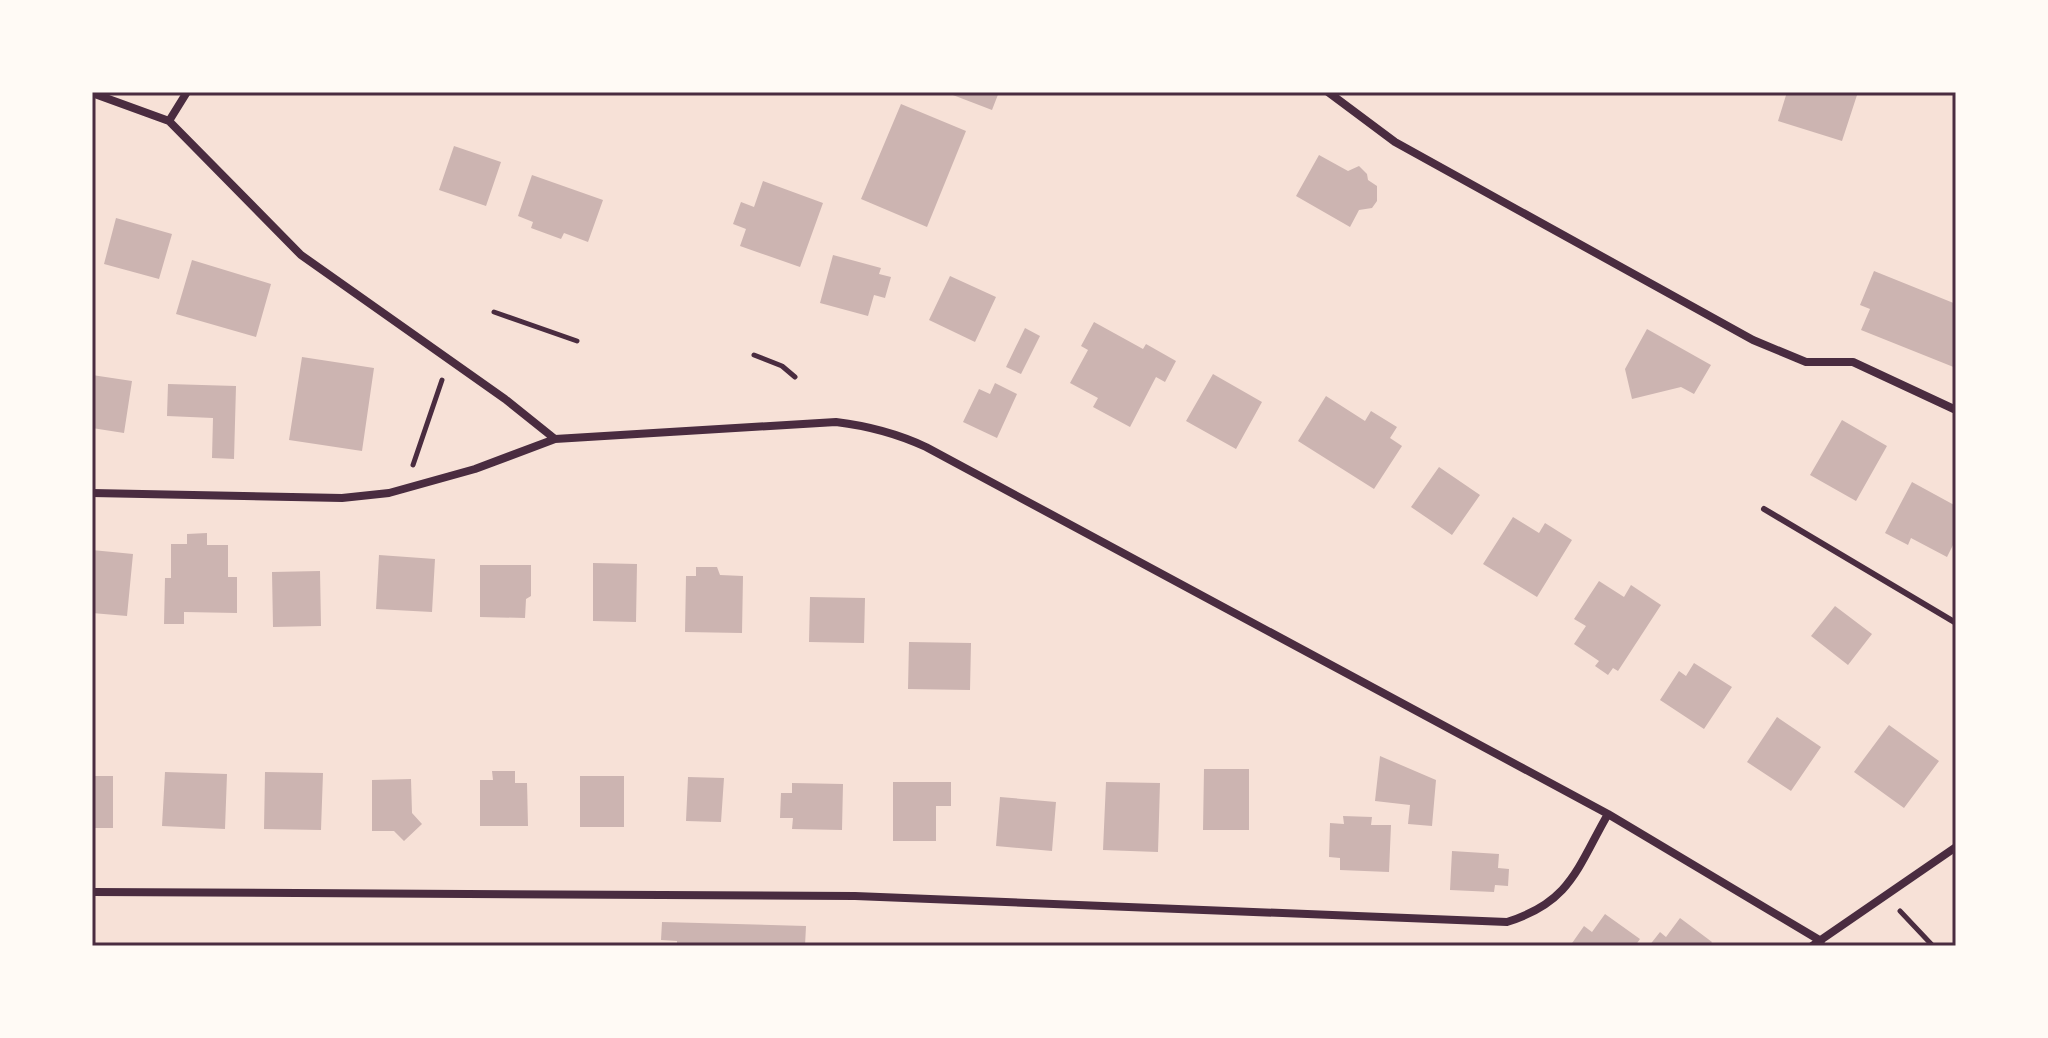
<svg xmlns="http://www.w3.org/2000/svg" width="2048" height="1038" font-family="Quicksand,sans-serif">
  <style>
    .building { fill: #ccb4b1 }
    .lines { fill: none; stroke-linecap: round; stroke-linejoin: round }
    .path { stroke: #4a2c40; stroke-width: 5 }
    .service { stroke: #4a2c40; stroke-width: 6 }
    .minor { stroke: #4a2c40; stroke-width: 8 }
    .neatline { fill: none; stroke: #4a2c40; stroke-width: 3 }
  </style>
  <rect width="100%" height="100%" fill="#f7e1d7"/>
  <!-- building -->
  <path class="building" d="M945 92H999L992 110Z
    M1787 92H1858L1842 141 1778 121Z
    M901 104 966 131 927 227 861 199Z
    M454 146 501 162 486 206 439 190Z
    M1319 155 1348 171 1359 166 1367 174 1368 180 1377 186V201L1372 208 1359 210 1350 227 1296 196Z
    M532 175 603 200 588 242 564 233 561 239 531 228 533 222 518 216Z
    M763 181 823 203 800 267 740 246 746 229 733 224 741 202 754 207Z
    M116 218 172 234 159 279 104 264Z
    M833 255 881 268 879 274 891 277 885 298 874 295 868 316 820 303Z
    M192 260 271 284 256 337 176 314Z
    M1874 271 1956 304V368L1861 330 1870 309 1860 305Z
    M950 276 996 297 975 342 929 320Z
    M1094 322 1143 349 1146 344 1176 361 1165 382 1156 377 1130 427 1093 407 1098 398 1070 383 1088 350 1081 346Z
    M1025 328 1040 336 1021 374 1006 367Z
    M1647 329 1711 365 1694 394 1681 387 1632 399 1625 369Z
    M302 357 374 368 362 451 289 440Z
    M1213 374 1262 402 1236 449 1186 421Z
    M92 375 132 381 124 433 92 428Z
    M995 383 1017 394 997 438 963 422 979 389 990 394Z
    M168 384 236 386 234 459 212 458 213 418 167 416Z
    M1326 396 1365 421 1371 411 1397 427 1390 438 1402 446 1374 489 1298 441Z
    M1842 420 1887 446 1856 501 1810 475Z
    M1439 467 1480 495 1452 535 1411 507Z
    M1912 482 1956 506V539L1947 557 1911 538 1908 545 1885 533Z
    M1513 517 1539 533 1545 523 1572 540 1537 597 1483 564Z
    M207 533V545H228V577H237V613L184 612V624H164L165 578H171V544H187V534Z
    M92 550 133 554 127 616 92 613Z
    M379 555 435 559 432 612 376 609Z
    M593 563 637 564 636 622 593 621Z
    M480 565H531V596L526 599 525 618 480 617Z
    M696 567H717L720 575 743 576 742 633 685 632 686 576H696Z
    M320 571 321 626 273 627 272 572Z
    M1599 581 1624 597 1631 585 1661 605 1618 671 1613 668 1608 675 1595 666 1599 661 1574 644 1586 626 1574 619Z
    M810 597 865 598 864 643 809 642Z
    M1835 606 1872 634 1848 665 1811 636Z
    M909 642 971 643 970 690 908 689Z
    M1694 663 1732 687 1704 729 1660 700 1679 671 1686 676Z
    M1777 717 1821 747 1791 791 1747 762Z
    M1889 725 1939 761 1904 808 1854 772Z
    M1380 756 1436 780 1432 826 1408 824 1410 805 1375 801Z
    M1204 769H1249V830H1203Z
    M492 771H515V783H527L528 826H480V780H493Z
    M165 772 227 774 225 829 162 826Z
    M265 772 323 773 321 830 264 829Z
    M92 776H113V828H92Z
    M580 776H624V827H580Z
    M688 777 724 778 721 822 686 821Z
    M411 779 412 813 422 824 404 841 394 831H372V780Z
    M893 782H951V806H936V841H893Z
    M1106 782 1160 783 1158 852 1103 850Z
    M792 783 843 784 842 830 792 829 793 818H780L781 793H792Z
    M1000 797 1056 802 1052 851 996 846Z
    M1343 816 1372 817 1371 825H1391L1389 872 1340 870V858L1329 857 1330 823 1344 824Z
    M1452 851 1499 854 1498 868 1509 869 1508 886 1495 885 1494 892 1450 890Z
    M1605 914 1640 939 1635 946H1570L1584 926 1592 932Z
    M1680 918 1712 942 1709 946H1649L1660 932 1666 937Z
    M662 922 806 926 805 946H677V941L661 940Z"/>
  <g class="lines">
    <!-- path -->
    <path class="path" d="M494 312 577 341
      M754 355 782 366 795 377
      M413 465 442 380
      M1900 911 1933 946"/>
    <!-- service -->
    <path class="service" d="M1764 509 1956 623"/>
    <!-- minor -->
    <path class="minor" d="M1328 92 1395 142 1753 340 1806 362H1853L1956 410
      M92 93 169 121 301 255 505 399 555 439 836 422C869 426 896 433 926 447L1608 814 1821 941
      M169 121 187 92
      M92 493 342 498 389 493 475 469 555 439
      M92 892 855 896 1507 922C1571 902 1577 868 1608 814
      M1812 946 1956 847"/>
  </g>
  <!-- border -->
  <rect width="2048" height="1038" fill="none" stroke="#fffaf5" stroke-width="188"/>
  <rect x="94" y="94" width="1860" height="850" class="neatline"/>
</svg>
